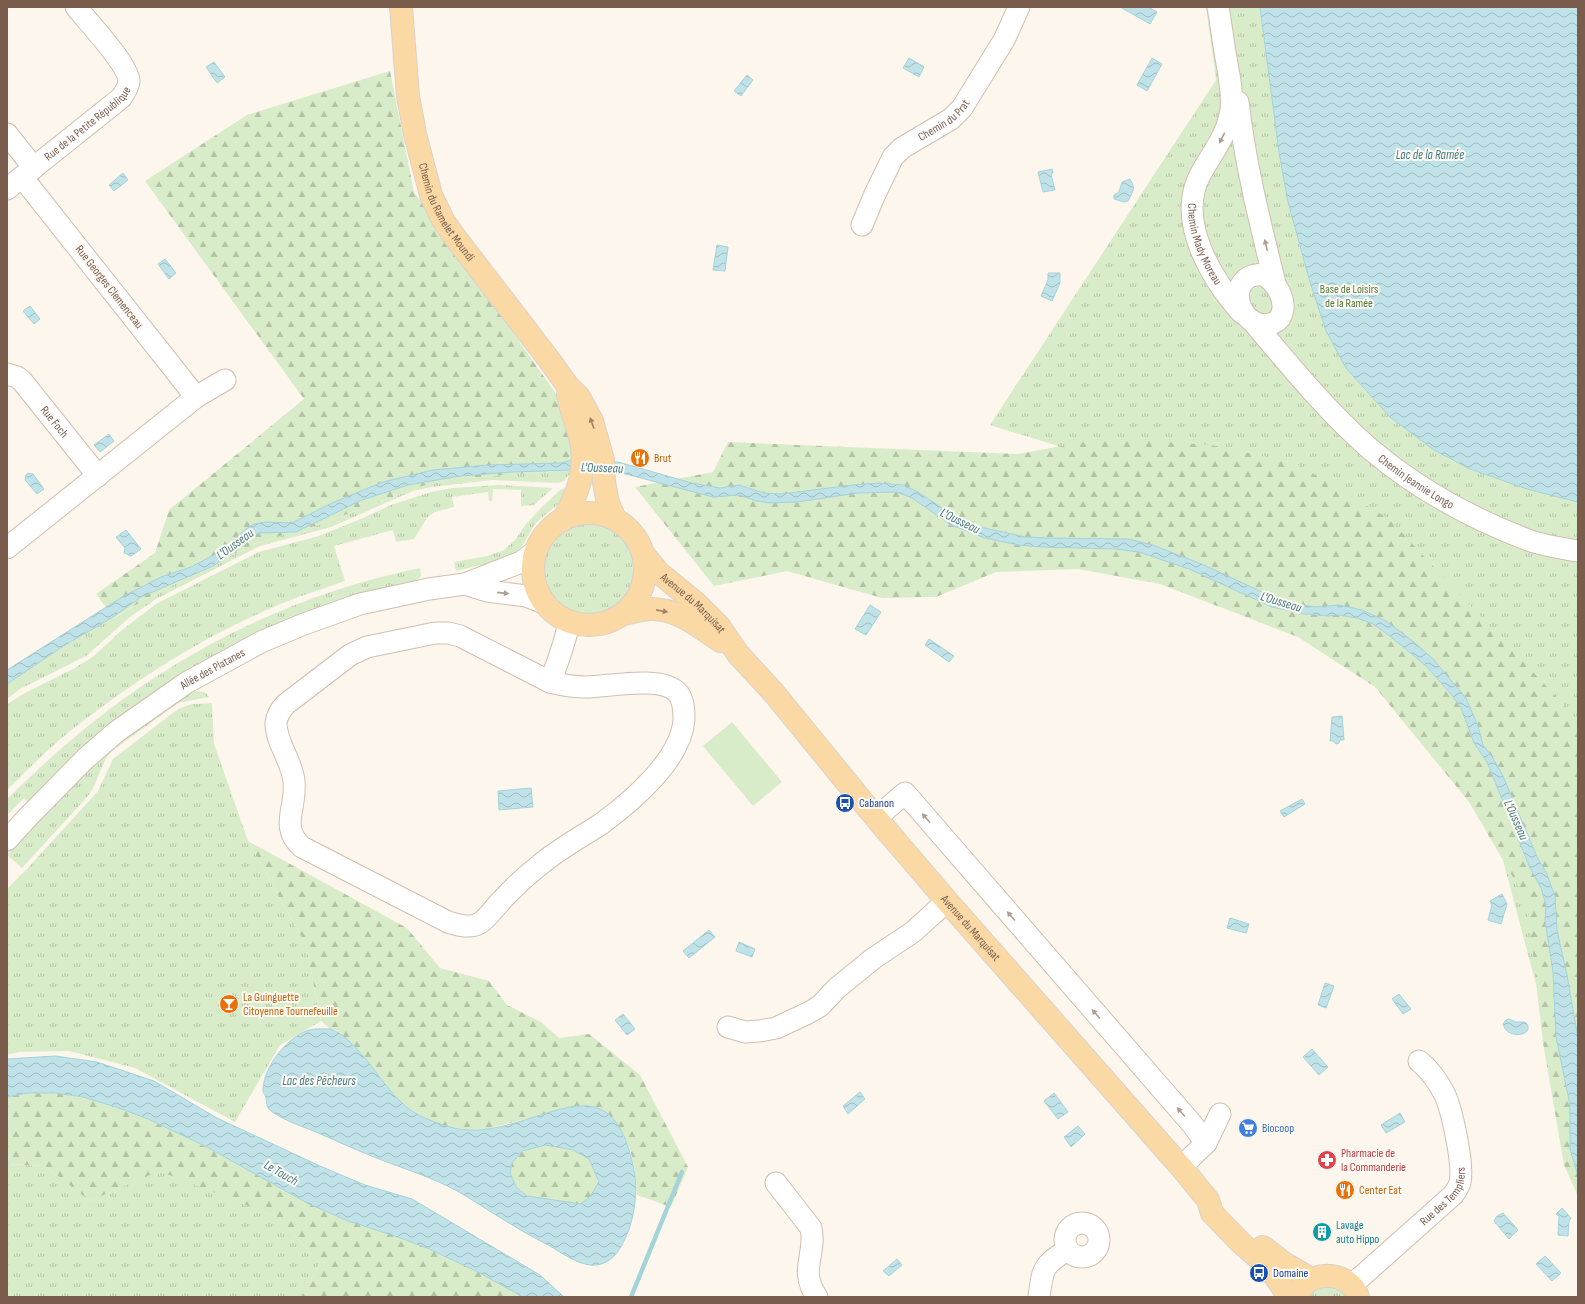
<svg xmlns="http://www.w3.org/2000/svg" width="1585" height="1304" font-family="'Sofia Sans Condensed',sans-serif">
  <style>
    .grass { fill: url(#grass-tufts) }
    .forest { fill: url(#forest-firs) }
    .pitch { fill: #d8ecc9 }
    .water { fill: url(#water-waves); stroke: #a5d3da; fill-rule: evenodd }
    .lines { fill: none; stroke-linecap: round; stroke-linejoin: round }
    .stream { stroke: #a5d3da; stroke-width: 4.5 }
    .minor-casing { stroke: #d1beb0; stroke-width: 23 }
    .major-casing { stroke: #dad1cd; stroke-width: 24 }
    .minor { stroke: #fff; stroke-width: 21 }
    .major { stroke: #fbd9a5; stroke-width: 22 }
    .oneway { fill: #af9d94 }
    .oneway2 { fill: #a18267 }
    .labels { text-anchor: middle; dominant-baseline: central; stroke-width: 4; stroke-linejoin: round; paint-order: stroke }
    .street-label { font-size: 12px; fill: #7a5c4d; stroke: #fffaf3 }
    .park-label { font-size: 12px; fill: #537a41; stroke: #fffaf3 }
    .food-label { font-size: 12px; fill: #c56008; stroke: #fffaf3; text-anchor: start }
    .transit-label { font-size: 12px; fill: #164399; stroke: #fffaf3; text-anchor: start }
    .shop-label { font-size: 12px; fill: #366cbe; stroke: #fffaf3; text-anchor: start }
    .health-label { font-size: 12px; fill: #be3a42; stroke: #fffaf3; text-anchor: start }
    .culture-label { font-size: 12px; fill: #0d838f; stroke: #fffaf3; text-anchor: start }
    .water-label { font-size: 13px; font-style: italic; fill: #437c86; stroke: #fffaf3 }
  </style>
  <defs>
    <pattern id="grass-tufts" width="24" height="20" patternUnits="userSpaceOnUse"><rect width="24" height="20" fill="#d8ecc9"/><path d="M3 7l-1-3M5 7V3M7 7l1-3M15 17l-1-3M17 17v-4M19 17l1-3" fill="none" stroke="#b4c2a5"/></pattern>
    <pattern id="forest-firs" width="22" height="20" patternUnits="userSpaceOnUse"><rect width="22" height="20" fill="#d8ecc9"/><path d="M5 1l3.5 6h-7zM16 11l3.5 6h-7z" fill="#b4c2a5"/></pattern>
    <pattern id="water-waves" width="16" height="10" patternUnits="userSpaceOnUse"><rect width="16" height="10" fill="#bfe3e8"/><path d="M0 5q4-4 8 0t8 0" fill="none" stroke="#a0bbbe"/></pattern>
  </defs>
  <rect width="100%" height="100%" fill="#fdf6ec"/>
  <!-- grass -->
  <path class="grass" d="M1206 7H1578V1104L1546 1022 1423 559 990 425 1216 80Z
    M571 470V472L564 481 558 483 492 480 431 487 413 491 331 527 260 546 156 599 130 617 86 656 20 689 7 699V684L65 645 107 620 113 617 115 618 151 596 256 543 318 525 422 486 454 479Z
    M499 485 553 488 534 505 521 506V490L493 489 492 501H489L488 492 452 497 454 507 435 512 427 518 414 539 396 542 393 530 334 546 345 581C322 589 299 596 276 606 202 637 132 682 69 732 47 750 27 770 7 790V704L27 692 75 668 94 656 122 630 156 604 259 552 319 536 363 518 391 505 431 492 453 488Z
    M565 488H569L563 500 539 520 533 527 523 545 512 555 502 560 456 571 454 562 487 556 504 550 515 540 526 524 542 507 560 490Z
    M543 569a47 47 0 1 1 94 0a47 47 0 1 1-94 0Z
    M420 568 421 576 416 582 258 633 206 660 182 675 28 803 24 798 7 815V799C27 780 47 760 69 742 168 656 291 594 420 568Z
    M199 691 206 693 209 697 178 703 112 751C100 763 99 782 88 796L22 868 7 855C25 834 43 813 62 793 100 753 146 723 192 692Z
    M212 703 214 744 248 841 306 945 321 1021 280 1045 235 1122 135 1068 69 1051 19 1052 7 1055V889L25 871 98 791 113 759 178 709 192 704Z
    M7 1164 45 1166 90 1201 159 1170 279 1218 320 1264 301 1297H7Z
    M1330 1284 1341 1289 1348 1297H1307L1319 1286Z"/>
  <!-- forest -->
  <path class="forest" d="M390 71 414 192 583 432 572 460 571 470 454 479 422 486 318 525 256 543 151 596 114 618 96 594 155 553 169 510 304 399 145 181 247 115Z
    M1106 438 1211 445 1295 463 1389 519 1578 720V1196L1564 1165 1543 1043 1527 901 1469 802 1375 687 1298 637 1160 584 1078 569 996 572 936 597 882 598 787 571 714 586 635 487 713 472 728 442 1018 454Z
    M248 841 407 928 440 968 489 981 507 1005 541 1022 559 1038 589 1034 640 1075 688 1167 671 1207 637 1195C636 1177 634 1153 624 1137 620 1131 589 1111 581 1106L563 1108 534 1117 486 1129 470 1130 446 1126 425 1118 407 1107 397 1098 358 1051 336 1030 330 1029 321 1021 306 945Z
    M27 1093C81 1090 130 1110 177 1133 196 1142 216 1151 234 1161 265 1179 294 1198 327 1212 352 1224 380 1230 407 1240 447 1255 486 1275 523 1297H301L320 1264 279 1218 159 1171 90 1201 45 1166 7 1164V1097Z
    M546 1145 573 1150 589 1159 599 1182 591 1195 581 1204C570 1203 533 1200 526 1195 509 1185 504 1163 522 1152 527 1148 539 1147 546 1145Z"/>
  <!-- pitch -->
  <path class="pitch" d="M732 722 782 782 753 806 703 746Z"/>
  <!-- water -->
  <path class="water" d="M1123 7H1148L1157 12 1150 24 1122 8Z
    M1260 7H1578V502L1527 489 1470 469 1434 450 1390 417 1346 368 1326 331 1310 282 1288 202 1279 152Z
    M909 58 924 67 919 77 903 68Z
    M1152 58 1162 64 1147 91 1137 85Z
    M214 62 225 77 217 83 206 67Z
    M747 75 753 80 741 96 734 91Z
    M1052 169 1053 173 1051 174 1055 190 1043 192 1038 172Z
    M123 173 128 180 114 191 109 185Z
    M1130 179C1136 189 1133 191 1128 201L1124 202 1114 199V195L1119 192 1122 182Z
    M717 245 728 247 725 271 713 270Z
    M165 259 176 273 169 279 158 264Z
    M1048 273H1060V283L1052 301 1041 296 1048 280Z
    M30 306 40 319 34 324 23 311Z
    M109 434 114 441 100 452 94 445Z
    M572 460 618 462 692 483 720 488 739 485 764 493 782 494 852 485 878 483 903 485 918 492 951 514 980 527 1026 537 1049 538 1128 539 1153 545 1204 565 1260 591 1295 604 1316 607 1339 605 1362 610 1386 621 1415 643 1433 659 1466 698 1478 726 1483 745 1493 758 1503 776 1538 859 1547 874 1550 883 1555 896 1557 930 1567 975 1578 1038V1176L1570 1149V1105L1556 1037 1553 972 1545 921 1546 905 1541 888 1530 868 1487 762 1474 743 1461 708 1451 694 1426 666 1391 637 1373 624 1357 618 1339 615 1327 616 1305 614 1272 607 1189 569 1139 552 1116 549 1041 547 1018 545 985 538 951 525 912 498 897 492 858 493 797 502 770 503 756 501 740 495 713 497 622 473 571 470 512 472 460 476 408 485 362 500 296 532 260 533 250 538 237 550 213 566 141 597 113 617 65 645 7 684V670L122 597 161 577 191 567 214 555 229 545 246 529 254 524 265 522 292 523 334 502 383 482 433 470 488 465 561 463Z
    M28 473 33 474 44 489 37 494 25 480 26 475Z
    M126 530 141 549 131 556 124 553 125 548 116 537Z
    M870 605 881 612 866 635 855 629Z
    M929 639 954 656 949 662 925 645Z
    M1342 716 1344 740H1340L1339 743 1336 744 1333 741H1330L1332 717Z
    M531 788 533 807 499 810 498 791Z
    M1302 799 1305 804 1284 817 1280 811Z
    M1502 894 1507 904 1501 924 1488 920 1492 905 1490 901Z
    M1230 918 1249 924 1246 933 1227 928Z
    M709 930 715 937 689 958 683 951Z
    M739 942 755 949 752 957 736 951Z
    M1325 983 1334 986 1326 1008 1318 1005Z
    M1399 994 1411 1009 1403 1014 1392 999Z
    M623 1014 635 1029 627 1035 615 1020Z
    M1509 1019 1516 1022H1525C1538 1034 1508 1042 1503 1024L1506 1020Z
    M330 1029C354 1036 380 1081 398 1099 408 1110 421 1117 435 1122 452 1129 470 1132 488 1129 556 1119 613 1064 634 1170 639 1196 633 1232 616 1254 609 1262 600 1266 590 1265 575 1263 562 1253 550 1246 522 1232 496 1215 469 1198 441 1180 410 1171 379 1159 358 1151 337 1141 316 1132 301 1126 283 1120 271 1111 266 1107 267 1104 266 1098 264 1091 263 1096 263 1089 264 1067 286 1039 306 1031 313 1028 322 1029 330 1029ZM546 1145 573 1150 589 1159 599 1182 591 1195 581 1204 527 1196 516 1187 510 1173 512 1163 522 1151Z
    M1312 1049 1328 1067 1319 1075 1303 1057Z
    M55 1056 97 1062 154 1081 217 1118 320 1166 365 1185 412 1199 540 1275 564 1297H523L478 1272 427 1248 398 1237 348 1221 307 1203 207 1147 148 1119 116 1107 83 1097 55 1093H27L7 1097V1059Z
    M860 1092 865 1099 848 1114 843 1106Z
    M1054 1093 1068 1112 1058 1119 1044 1101Z
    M1400 1113 1405 1122 1386 1133 1381 1125Z
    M1078 1126 1085 1134 1071 1147 1064 1137Z
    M1562 1208 1571 1218 1569 1221 1568 1236 1558 1235 1559 1216 1556 1214Z
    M1503 1213 1518 1230 1509 1239 1494 1221 1497 1216Z
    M1545 1256 1561 1273 1552 1281 1536 1264Z
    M897 1259 902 1265 889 1276 883 1271Z"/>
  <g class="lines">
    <!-- stream -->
    <path class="stream" d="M631 1297 682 1172"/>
    <defs>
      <g id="minor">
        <path id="s1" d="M1218 7C1221 24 1223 41 1226 58 1229 75 1233 93 1231 110 1227 136 1212 153 1200 175 1176 221 1212 280 1242 313"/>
        <path d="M1238 102C1245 163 1260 223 1275 283"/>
        <path d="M7 134 34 168"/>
        <path id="s2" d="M7 189 121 98C124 93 129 87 129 81 128 64 88 22 76 7"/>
        <path id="s3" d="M862 225 875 194 893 157 902 148 951 119 962 108 1004 40 1019 7"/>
        <path d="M1261 274C1276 280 1289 302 1280 318 1277 322 1274 323 1270 324 1244 330 1226 291 1249 277 1253 275 1258 275 1261 274Z"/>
        <path id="s4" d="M1254 323C1290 366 1327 411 1369 448 1416 488 1470 518 1528 540 1544 546 1561 548 1578 551"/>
        <path id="s5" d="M7 374 17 377 22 381 98 476"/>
        <path d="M196 397 225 380"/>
        <path d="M7 548 196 397 22 177"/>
        <path d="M465 584 487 591 526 596 544 603"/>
        <path d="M435 633H449L460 636 550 682C562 685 573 687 586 687 608 687 660 675 677 692 684 699 684 711 684 720 681 760 631 802 601 824 581 837 559 849 541 864 527 875 513 888 501 901 494 908 489 917 480 923 470 929 458 925 448 922L302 847C279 827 297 808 294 781 292 761 276 743 276 723 277 715 281 709 286 704L350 655 367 647Z"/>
        <path d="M550 682C558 662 565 643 569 622"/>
        <path d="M876 818 905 793 1192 1124 1206 1143"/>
        <path id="s6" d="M7 840 28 817 85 759 116 732 186 683 261 642 304 624 360 604 429 589 465 584 521 562 536 551"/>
        <path d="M728 1027 745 1032 759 1031 776 1028 808 1013 820 1006 837 988 874 958 913 932 947 901"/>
        <path d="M1181 1167 1206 1143 1220 1114"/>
        <path d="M776 1183 811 1228C817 1254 798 1270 817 1297"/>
        <circle cx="1082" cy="1240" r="17"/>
        <path id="s7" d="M1351 1285 1362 1276 1453 1195C1456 1191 1459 1187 1460 1182 1464 1165 1452 1111 1445 1095 1438 1081 1430 1070 1419 1061"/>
        <path d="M1039 1297C1043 1268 1042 1266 1067 1250"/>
      </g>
      <g id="major">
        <path id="s8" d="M401 7 408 96 415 134 431 195 443 220 454 236 550 361 567 385 579 397 592 421 603 460 604 482 608 503 615 519"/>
        <circle cx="589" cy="569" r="56"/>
        <path d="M563 520C578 494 588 467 580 436 576 422 570 409 568 394"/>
        <path id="s9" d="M644 555 658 572 696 603 719 626 738 654 773 692 876 818 947 901 1181 1167 1208 1200 1212 1213 1241 1243 1269 1267 1289 1297"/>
        <path d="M624 614C633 612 643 609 652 609 678 609 700 627 720 641"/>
        <path d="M1263 1247 1285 1264 1311 1279"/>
        <path d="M1301 1289C1315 1268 1351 1273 1358 1297"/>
      </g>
    </defs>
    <!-- minor casing -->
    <use href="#minor" class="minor-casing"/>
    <!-- major casing -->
    <use href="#major" class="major-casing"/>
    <!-- minor -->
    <use href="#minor" class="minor"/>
    <!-- major -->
    <use href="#major" class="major"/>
  </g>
  <!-- one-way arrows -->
  <defs><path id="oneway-solid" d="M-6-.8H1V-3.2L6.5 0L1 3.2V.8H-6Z"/></defs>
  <g class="oneway">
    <use href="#oneway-solid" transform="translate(1222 138) rotate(117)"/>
    <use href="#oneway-solid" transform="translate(1266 245) rotate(-103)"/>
    <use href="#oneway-solid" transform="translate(503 593) rotate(6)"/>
    <use href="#oneway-solid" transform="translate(926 818) rotate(-131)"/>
    <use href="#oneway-solid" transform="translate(1011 916) rotate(-131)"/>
    <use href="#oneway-solid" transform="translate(1096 1014) rotate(-131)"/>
    <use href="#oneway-solid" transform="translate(1181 1112) rotate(-131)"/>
  </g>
  <g class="oneway2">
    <use href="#oneway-solid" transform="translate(592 423) rotate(-110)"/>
    <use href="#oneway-solid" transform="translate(662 611) rotate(11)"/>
  </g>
  <!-- icons -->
  <defs>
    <symbol id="restaurant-disc" viewBox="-11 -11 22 22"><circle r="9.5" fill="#e8710a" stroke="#fffaf3"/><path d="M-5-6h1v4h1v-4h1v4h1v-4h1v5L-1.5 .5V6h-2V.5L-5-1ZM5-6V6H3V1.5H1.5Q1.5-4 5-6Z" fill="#fff"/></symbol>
    <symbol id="bus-disc" viewBox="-11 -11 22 22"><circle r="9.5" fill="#1a4fb4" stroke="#fffaf3"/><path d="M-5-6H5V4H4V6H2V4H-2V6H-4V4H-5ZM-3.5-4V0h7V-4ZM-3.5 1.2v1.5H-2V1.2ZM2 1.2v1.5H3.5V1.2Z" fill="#fff"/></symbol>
    <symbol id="bar-disc" viewBox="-11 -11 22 22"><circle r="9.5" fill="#e8710a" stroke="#fffaf3"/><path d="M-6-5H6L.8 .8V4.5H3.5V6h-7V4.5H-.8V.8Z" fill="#fff"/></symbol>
    <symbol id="supermarket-disc" viewBox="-11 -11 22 22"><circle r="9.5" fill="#3f7fe0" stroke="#fffaf3"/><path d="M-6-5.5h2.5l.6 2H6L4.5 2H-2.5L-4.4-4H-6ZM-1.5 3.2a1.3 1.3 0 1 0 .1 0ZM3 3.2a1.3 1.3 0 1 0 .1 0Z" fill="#fff"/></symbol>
    <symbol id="pharmacy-disc" viewBox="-11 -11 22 22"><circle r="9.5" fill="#e0444e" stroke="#fffaf3"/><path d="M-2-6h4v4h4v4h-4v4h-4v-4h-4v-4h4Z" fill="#fff"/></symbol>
    <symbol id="building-disc" viewBox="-11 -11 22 22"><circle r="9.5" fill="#0f9aa8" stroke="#fffaf3"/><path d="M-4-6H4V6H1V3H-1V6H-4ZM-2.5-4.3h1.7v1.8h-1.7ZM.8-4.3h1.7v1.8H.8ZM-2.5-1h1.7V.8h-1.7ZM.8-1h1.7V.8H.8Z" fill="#fff"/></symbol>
  </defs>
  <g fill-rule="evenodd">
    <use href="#restaurant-disc" x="629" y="447" width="22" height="22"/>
    <use href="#bus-disc" x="834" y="792" width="22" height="22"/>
    <use href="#bar-disc" x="218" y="993" width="22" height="22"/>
    <use href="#supermarket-disc" x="1237" y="1117" width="22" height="22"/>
    <use href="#pharmacy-disc" x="1316" y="1149" width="22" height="22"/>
    <use href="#restaurant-disc" x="1334" y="1179" width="22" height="22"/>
    <use href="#building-disc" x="1311" y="1221" width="22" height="22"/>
    <use href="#bus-disc" x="1248" y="1262" width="22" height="22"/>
  </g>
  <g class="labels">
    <!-- street labels -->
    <g class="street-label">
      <text stroke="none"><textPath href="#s3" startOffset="138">Chemin du Prat</textPath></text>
      <text stroke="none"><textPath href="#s2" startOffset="104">Rue de la Petite République</textPath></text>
      <text stroke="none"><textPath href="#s8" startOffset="213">Chemin du Ramelet Moundi</textPath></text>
      <text stroke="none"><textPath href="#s1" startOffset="249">Chemin Mady Moreau</textPath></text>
      <text transform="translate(109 287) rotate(52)">Rue Georges Clemenceau</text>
      <text stroke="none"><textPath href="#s5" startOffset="69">Rue Foch</textPath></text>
      <text stroke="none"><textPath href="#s4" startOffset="228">Chemin Jeannie Longo</textPath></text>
      <text stroke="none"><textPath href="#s9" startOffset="69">Avenue du Marquisat</textPath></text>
      <text stroke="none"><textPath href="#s6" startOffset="269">Allée des Platanes</textPath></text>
      <text stroke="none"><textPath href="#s9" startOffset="497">Avenue du Marquisat</textPath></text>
      <text stroke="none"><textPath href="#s7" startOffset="130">Rue des Templiers</textPath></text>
    </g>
    <!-- park labels -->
    <g class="park-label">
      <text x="1349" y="289">Base de Loisirs<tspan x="1349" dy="14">de la Ramée</tspan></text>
    </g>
    <!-- food labels -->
    <g class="food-label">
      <text x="654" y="458">Brut</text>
      <text x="243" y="997">La Guinguette<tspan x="243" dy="14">Citoyenne Tournefeuille</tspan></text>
      <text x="1359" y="1190">Center Eat</text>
    </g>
    <!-- transit labels -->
    <g class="transit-label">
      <text x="859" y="803">Cabanon</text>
      <text x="1273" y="1273">Domaine</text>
    </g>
    <!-- shop labels -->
    <g class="shop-label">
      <text x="1262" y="1128">Biocoop</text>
    </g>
    <!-- health labels -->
    <g class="health-label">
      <text x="1341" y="1153">Pharmacie de<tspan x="1341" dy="14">la Commanderie</tspan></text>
    </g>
    <!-- culture labels -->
    <g class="culture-label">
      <text x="1336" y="1225">Lavage<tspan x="1336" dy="14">auto Hippo</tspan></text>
    </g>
    <!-- water labels -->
    <g class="water-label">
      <text x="1430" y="155">Lac de la Ramée</text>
      <text transform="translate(602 468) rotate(2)">L'Ousseau</text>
      <text transform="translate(960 521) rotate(26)">L'Ousseau</text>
      <text transform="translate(235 544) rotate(-36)">L'Ousseau</text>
      <text transform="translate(1281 602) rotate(17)">L'Ousseau</text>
      <text transform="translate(1516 820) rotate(66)">L'Ousseau</text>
      <text x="319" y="1081">Lac des Pêcheurs</text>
      <text transform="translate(281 1173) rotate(30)">Le Touch</text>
    </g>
  </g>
  <!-- border -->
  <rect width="1585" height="1304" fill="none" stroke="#7a5c4d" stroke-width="16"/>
</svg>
